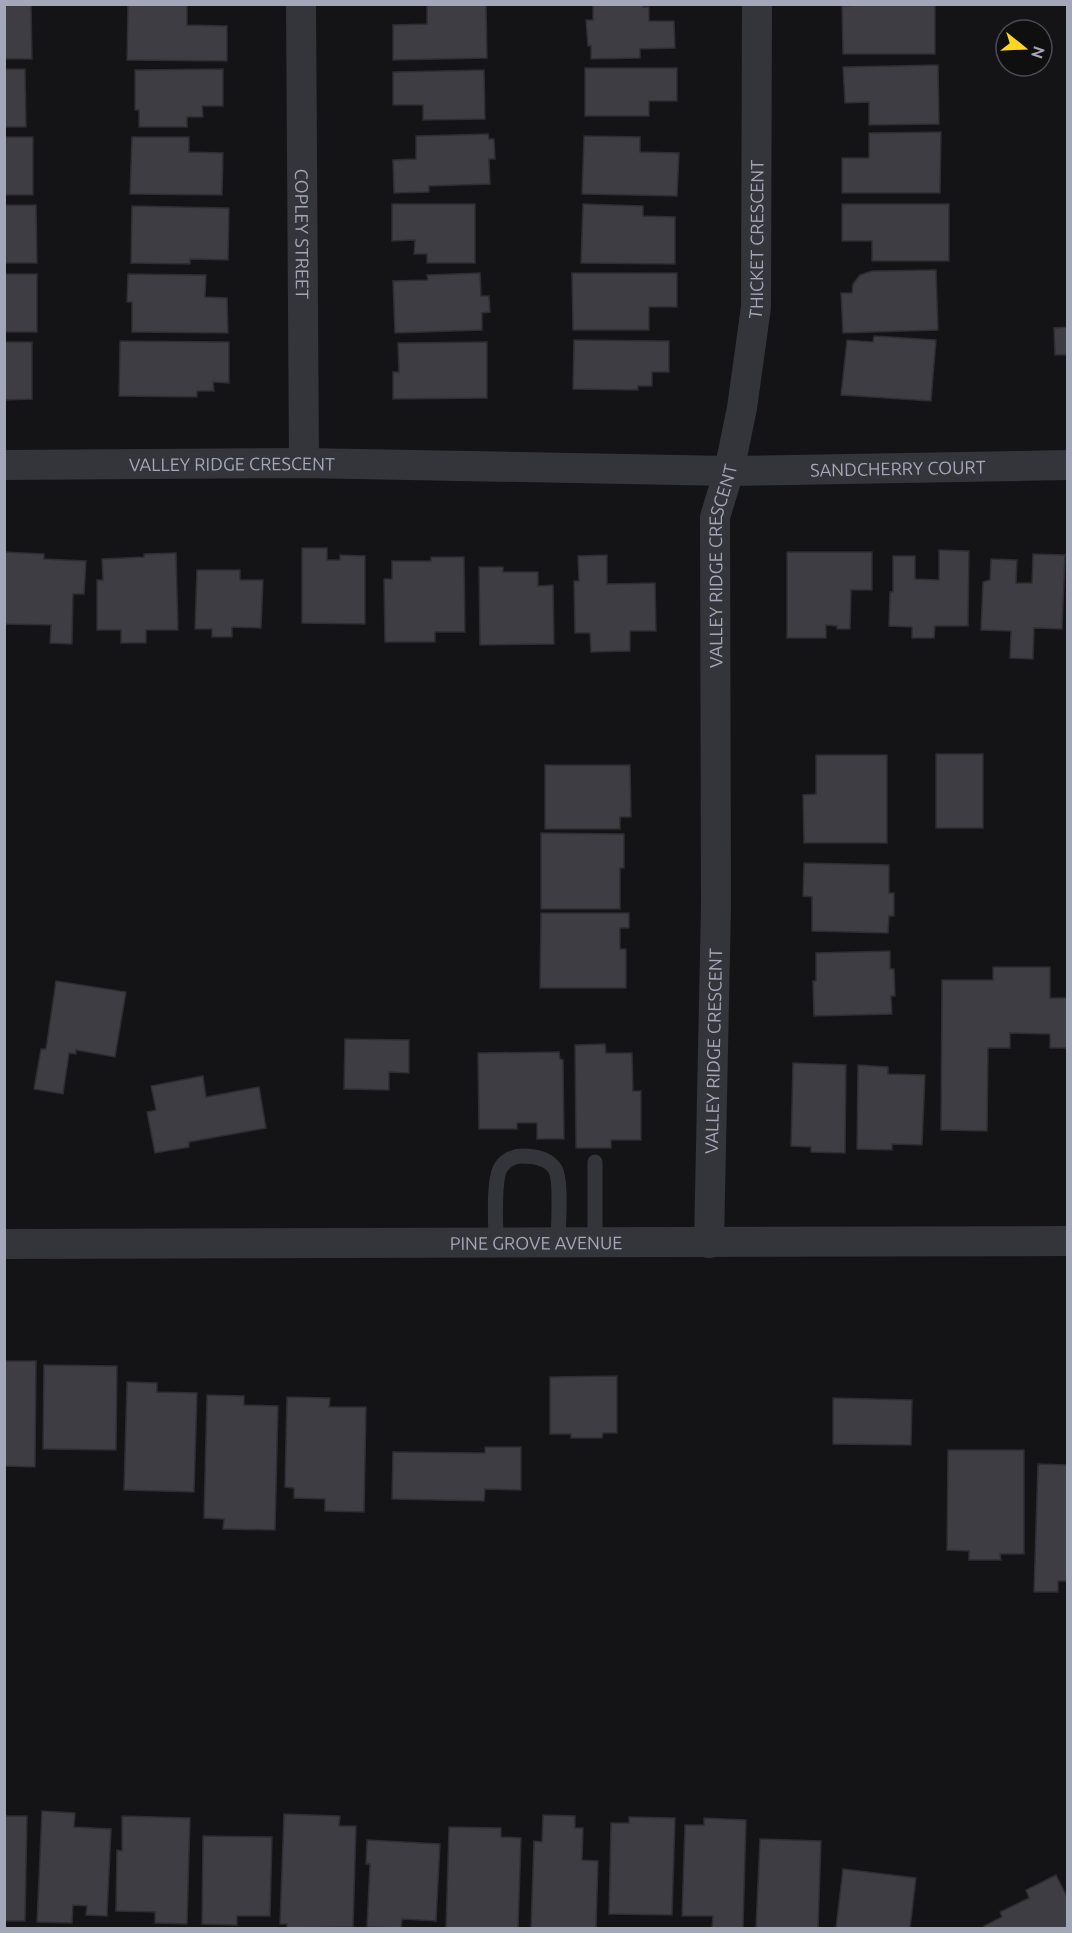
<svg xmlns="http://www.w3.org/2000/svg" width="1072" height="1933" font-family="Ubuntu,sans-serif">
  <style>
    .building { fill: #3e3d43; stroke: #2e2d32; stroke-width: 1.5 }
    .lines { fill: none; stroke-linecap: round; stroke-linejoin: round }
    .lane { stroke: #34343b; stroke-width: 15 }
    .street { stroke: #34343b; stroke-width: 30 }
    .labels { text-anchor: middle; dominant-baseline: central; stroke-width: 5; stroke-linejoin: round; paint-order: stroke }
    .street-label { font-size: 18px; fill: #a4a7b7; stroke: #0f0f10 }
  </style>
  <rect width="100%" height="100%" fill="#141316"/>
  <!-- building -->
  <path class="building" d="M4 4H31L32 59H4Z
    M128 4H187V25L227 26V61L127 60Z
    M427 4H486L487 58 393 60V25L427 24Z
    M593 4H643V7H649V21H674L675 48 640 49V58L591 59V46H588L586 20H593Z
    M877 4H935V54H843L842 6Z
    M938 65 939 124 869 125V102L845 103 843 67Z
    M585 68H677V101H649V116H585Z
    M4 69H25L26 127H4Z
    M223 69V106H202L203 117H187V127H139V110H135V70Z
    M484 70 485 119 423 120V105H393V72Z
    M941 132 940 193H842V158H869V133Z
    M488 134 489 139H494L495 159H489L490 184 429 186V192L394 193 393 160 416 159V136Z
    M584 136 640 137V152L679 153 677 196 582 194Z
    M4 137H33V195H4Z
    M132 137H189V152L223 153 222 195 130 194Z
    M392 204H475V263H427V254H414L415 240 392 241Z
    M583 204 643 206V216L675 217V264L581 263Z
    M842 204H949V261H872V241H842Z
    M4 205H36L37 263H4Z
    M132 206 229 208 228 260 190 259V264L131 263Z
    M936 270 938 330 843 333 841 293H852L853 284 860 275 872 271Z
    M480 273 481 296H489L490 312 482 313V330L395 333 393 281 428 280 427 275Z
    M572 273H677V307H649V330H573Z
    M4 274H37V332H4Z
    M128 274 206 275 205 297 227 298 228 333 132 332V302H127Z
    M1068 327V355H1055L1054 328Z
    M874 336 936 340 931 401 841 395 847 340 873 342Z
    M574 340 669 341V372H652V386H638V390L573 389Z
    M120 341 229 342V383L213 382 214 391H197V397L119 396Z
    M4 342H32V399L4 400Z
    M487 342V398L393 399V372H399L398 343Z
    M302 548H327V560H340V555L365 556V624L302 623Z
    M939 550 969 551 968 626H935L934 638H912V627L889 626 890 592H893V556H915V579L939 580Z
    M4 552 44 554V559L86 561 84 594H73L72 644 50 643 51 625 4 624Z
    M787 552H872V590H851L850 629H837V626L826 625V638H787Z
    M176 553 178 630H146V643H121V630H97V580H103L102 559 144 557V554Z
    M1033 554 1065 555 1062 629 1034 628 1033 659 1010 658 1011 631 981 630 983 582 990 580 991 559 1017 560 1016 583H1032Z
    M607 555V584L655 583 656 631H630V651L591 652 590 633H575L574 581H579L578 556Z
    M431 557H464L465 632H435V642H385L384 579H392V561H431Z
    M479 567H503V572H538V586L553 585 554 644 480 645Z
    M197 570H240V580H263L261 628 232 627V637H212V629H195Z
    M936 754H983V828H936Z
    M816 755H887V843H804L803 795 816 794Z
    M545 765H630L631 817H620V829H545Z
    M541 833 624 834V868H620V909H541Z
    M804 863 889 865V893H894V916H889L888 933 812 931V897L803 896Z
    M541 913H629V928H620V949H626V988H540Z
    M890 951V969H894L895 996H891L892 1014 814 1016 813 981H816V953Z
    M993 967H1050V998H1068V1048H1050V1034L1010 1033V1048H988L987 1131 941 1130 942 980H993Z
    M56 981 126 992 115 1057 76 1050V1054L69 1053 63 1094 34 1089 41 1049H46Z
    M345 1039 409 1040V1073L389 1072V1090L344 1089Z
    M605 1044 606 1053H632L633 1091H641V1140H611V1148H576L575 1045Z
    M559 1052 560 1059 563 1060 564 1139H537V1123H517V1129H479L478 1053Z
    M793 1063 846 1065 845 1153 811 1152V1147L791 1146Z
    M858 1065 888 1067V1074L925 1075 922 1145 892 1144V1150L857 1149Z
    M203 1076 206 1097 259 1087 266 1128 189 1142V1147L155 1153 147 1112 156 1110 151 1086Z
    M4 1361H36L35 1467 4 1466Z
    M44 1365 117 1366 116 1450 43 1449Z
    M617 1376V1433H603L602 1438H571V1434H550V1377Z
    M127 1382 157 1383V1392L197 1393 194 1492 124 1490Z
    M207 1395 244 1396V1405L278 1406 275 1530 223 1529 224 1519 204 1518Z
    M287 1397 330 1398 329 1407H366L364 1512 325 1511V1499L294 1498V1488L285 1487Z
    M833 1398 912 1400 911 1445 833 1444Z
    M485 1447H521V1490L485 1489 484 1501 392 1499 393 1452 485 1453Z
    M948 1450H1024V1554H1000L1001 1560H969V1551L947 1550Z
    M1038 1464 1068 1465V1581H1058V1592H1034Z
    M42 1811 75 1813 74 1827 111 1829 107 1916 86 1915 87 1906 73 1905 72 1923 37 1922Z
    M284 1814 340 1816 339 1826H356L353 1927 287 1928V1924H280Z
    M543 1815 575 1816V1828H583L582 1860 598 1861 596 1928H531L534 1841 542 1842Z
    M4 1816H27L25 1921H4Z
    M122 1816 190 1818 187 1924 155 1923V1912L116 1911 117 1850 122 1851Z
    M629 1817 675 1818 672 1915 609 1914 611 1823H629Z
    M704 1818 746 1820 743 1928H712L713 1916H682L685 1825H704Z
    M449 1827 501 1828V1837L521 1838 518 1928H446Z
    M203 1836 272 1837 270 1916H237V1925L202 1924Z
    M760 1839 821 1841 818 1928H756Z
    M367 1840 440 1844 436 1921 402 1919 401 1928 367 1927 370 1864H366Z
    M843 1869 916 1878 910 1928H836Z
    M1056 1875 1068 1899V1928H985L984 1926 1002 1917 1000 1912 1029 1898 1026 1890Z"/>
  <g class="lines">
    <!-- lane -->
    <path class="lane" d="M595 1162V1242
      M496 1243C496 1226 493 1183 500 1169 504 1161 513 1156 522 1156 534 1156 548 1158 555 1169 562 1180 558 1228 558 1243"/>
    <!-- street -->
    <g class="street">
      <path id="s1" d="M301 4 304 463"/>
      <path id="s2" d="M4 465 304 463 729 471 1068 465"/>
      <path id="s3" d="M709 1243 716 905 715 517 729 471 742 408 756 307 757 4"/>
      <path id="s4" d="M4 1244 1068 1241"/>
    </g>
  </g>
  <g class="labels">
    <!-- street labels -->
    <g class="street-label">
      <text stroke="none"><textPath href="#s1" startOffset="230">COPLEY STREET</textPath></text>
      <text stroke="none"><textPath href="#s3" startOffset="1008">THICKET CRESCENT</textPath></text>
      <text stroke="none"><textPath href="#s2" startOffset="228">VALLEY RIDGE CRESCENT</textPath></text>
      <text stroke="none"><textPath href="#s2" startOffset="894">SANDCHERRY COURT</textPath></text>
      <text stroke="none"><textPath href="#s3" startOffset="678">VALLEY RIDGE CRESCENT</textPath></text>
      <text stroke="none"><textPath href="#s3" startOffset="192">VALLEY RIDGE CRESCENT</textPath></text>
      <text stroke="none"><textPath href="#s4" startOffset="532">PINE GROVE AVENUE</textPath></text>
    </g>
  </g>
  <!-- border -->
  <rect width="1072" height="1933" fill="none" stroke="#a4a7b7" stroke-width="12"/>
  <!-- north arrow -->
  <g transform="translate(1024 48) rotate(108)"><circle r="28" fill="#0f0f10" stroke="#4b4c53" stroke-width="1.5"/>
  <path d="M0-4.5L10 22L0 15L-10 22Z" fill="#ffd722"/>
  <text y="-9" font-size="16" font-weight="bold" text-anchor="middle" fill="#a4a7b7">N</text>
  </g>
</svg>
